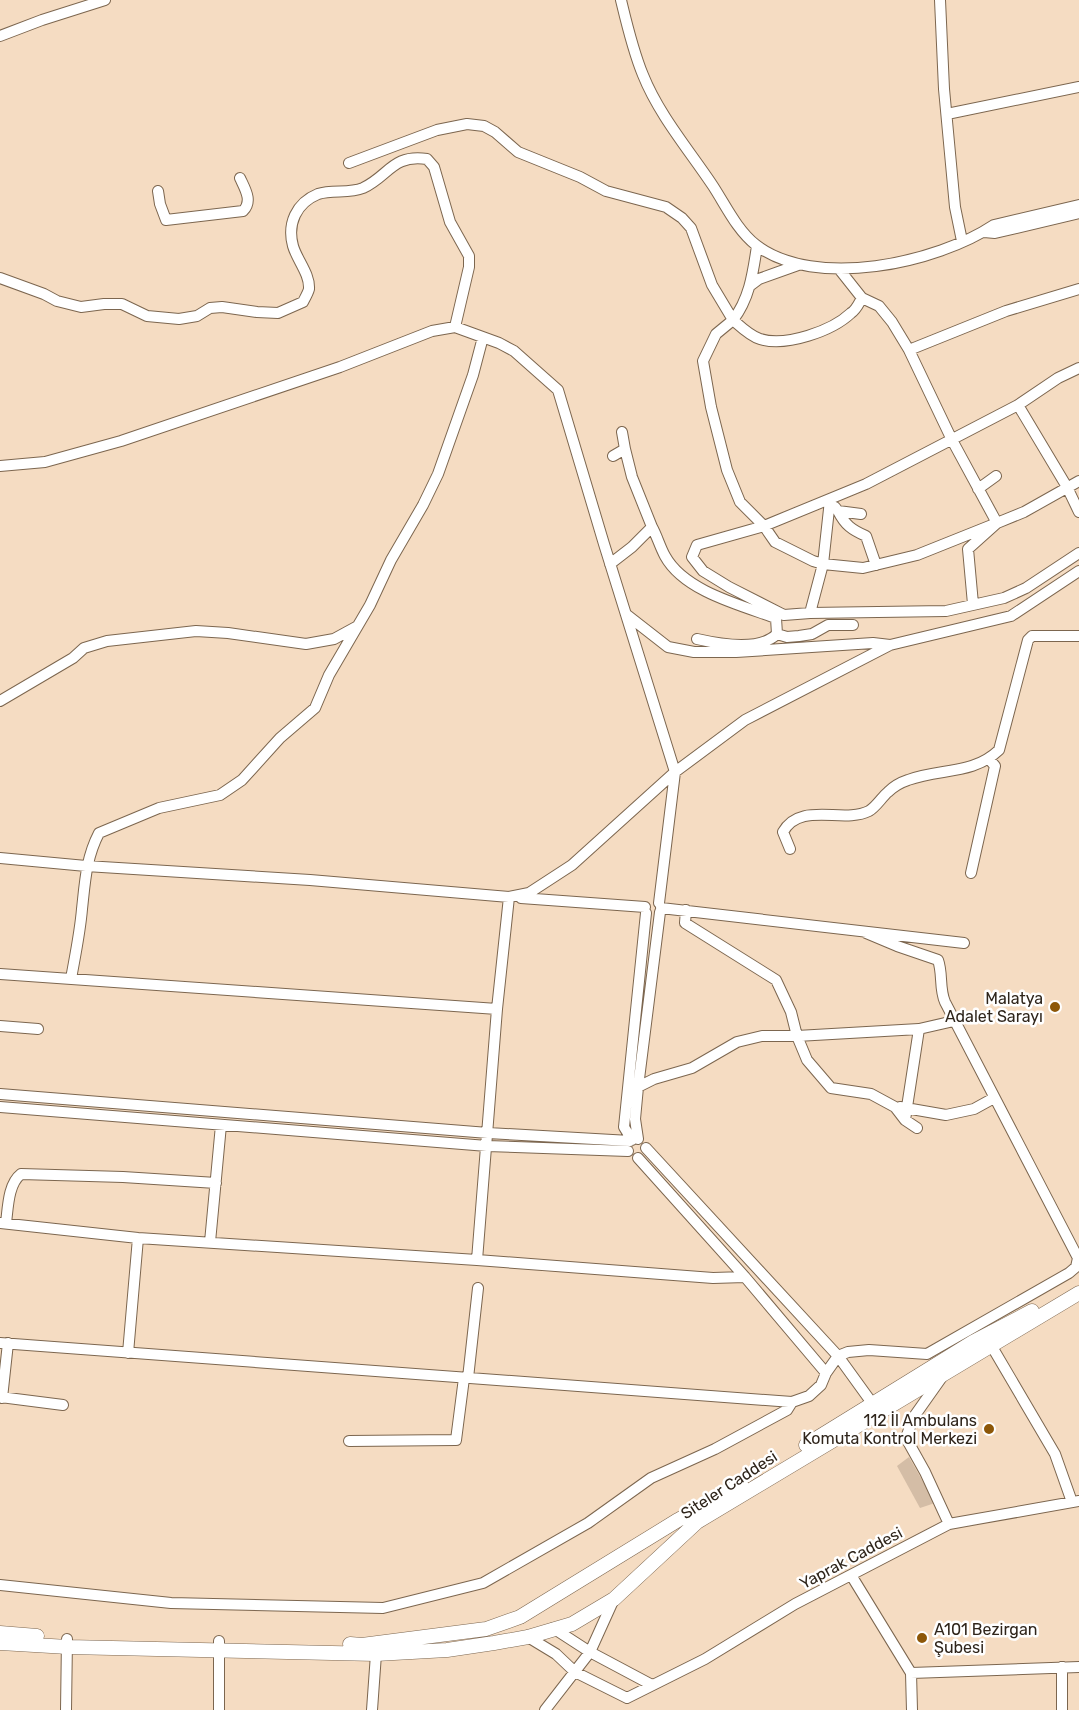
<svg xmlns="http://www.w3.org/2000/svg" width="1079" height="1710" font-family="Rubik,sans-serif">
  <style>
    .green { fill: #d4bda6 }
    .lines { fill: none; stroke-linecap: round; stroke-linejoin: round }
    .minor-casing { stroke: #7c664f; stroke-width: 12 }
    .major-casing { stroke: #7c664f; stroke-width: 15 }
    .minor { stroke: #fff; stroke-width: 10 }
    .major { stroke: #fff; stroke-width: 14 }
    .poi-dot { fill: #8d5708; stroke: #fff; stroke-width: 2 }
    .labels { text-anchor: middle; dominant-baseline: central; stroke-width: 5; stroke-linejoin: round; paint-order: stroke }
    .poi-label { font-size: 16px; fill: #2f251b; stroke: #fff; text-anchor: end }
    .street-label { font-size: 16px; fill: #2f251b; stroke: #fff }
  </style>
  <rect width="100%" height="100%" fill="#f5dcc2"/>
  <!-- green -->
  <path class="green" d="M909 1457 935 1503 920 1508 897 1466Z"/>
  <g class="lines">
    <defs>
      <path id="minor" d="M621 0C627 25 633 51 643 75 659 115 689 150 713 186 726 206 737 230 756 245 815 290 937 263 994 225L1079 205
        M940 0 944 89 955 207 962 241
        M0 36 42 20 105 0
        M947 114 1079 87
        M349 163 437 130 467 124 484 126 495 132 518 152 580 177 606 191 666 207 682 218 691 228 712 285 733 320C750 298 753 272 757 246
        M158 191 160 204 166 220 243 211C253 201 245 189 240 178
        M984 232 995 233 1079 213
        M839 269 862 298 879 306 892 322 909 350 952 440 997 523 917 555 863 568 823 564 813 561 775 542 764 526 740 502 727 470 711 407 703 361 716 334 733 320C741 327 750 336 760 339 786 347 832 331 851 313 856 310 859 303 862 298
        M0 278 44 294 57 301 81 307 104 304H122L147 316 179 319 197 316 210 308 222 307 257 312 278 313 303 302C305 298 308 293 309 289 310 274 297 260 293 246 287 224 296 203 318 194 332 189 349 194 363 188 389 176 392 154 427 159L434 167 450 222 469 256V267L455 327
        M751 285 759 279 798 265
        M909 350 1006 311 1079 289
        M1018 405 1067 487 1079 512
        M622 432 625 449
        M613 456 625 449 632 477 652 527
        M0 466 45 462 121 441 340 367 432 331 455 327 499 343 514 351 558 390 604 544 675 772 659 903
        M978 489 996 476
        M830 500 823 564 810 613 946 611 1004 598 1026 588 1079 553
        M835 507 838 511 861 514
        M838 511C845 525 852 530 866 536L876 565
        M610 564 632 547 652 527C657 536 660 547 665 556 684 591 740 605 776 618L777 634C760 651 719 644 697 639
        M973 604 968 549 997 523 1024 512 1079 481
        M810 613 784 615 729 587 703 571 692 557 697 545 764 526 866 484 1018 405 1058 378 1079 368
        M627 615 668 647 694 652H736L873 643 890 645
        M777 634 787 637 799 636 812 634 828 625H853
        M0 701 73 658 84 648 107 641 196 631 228 633 306 644 334 639 356 627
        M790 849 783 832C800 801 843 824 869 811 876 807 882 797 888 792 893 787 902 782 908 780 940 768 973 775 999 750L1028 640 1032 636H1079
        M0 858 86 866 310 880 509 897 497 1009 477 1260 138 1238 0 1223
        M971 873 995 766 989 759
        M509 897 529 893 572 865 675 772 745 720 890 645 1011 616 1079 571
        M521 898 645 907
        M661 908 964 943
        M686 910 685 923 776 980 791 1012 797 1036 919 1029
        M0 974 497 1009
        M71 979C75 956 80 933 82 909 85 882 86 858 99 833L159 808 220 795 242 780 280 738 315 708 329 675 370 605 391 560 423 505 438 474 473 375 483 337
        M0 1026 38 1029
        M638 1087 654 1079 692 1068 737 1042 762 1036H797L807 1060 831 1088 871 1094 895 1107 905 1120 917 1128
        M0 1094 488 1133 630 1141
        M0 1107 487 1146 628 1151
        M900 1107 946 1115 974 1109 994 1098
        M905 1120 919 1029 954 1021
        M638 1139 635 1119 638 1087 660 912
        M632 1140 624 1127 646 913
        M646 1148 838 1356 848 1352 869 1350 927 1354 1069 1273 1076 1267 1078 1258 945 1002C939 988 943 974 938 960L897 946 866 933
        M638 1158 745 1277 826 1373
        M6 1223C8 1208 8 1184 21 1174L123 1177 216 1183
        M210 1242 221 1125
        M477 1260 713 1278 745 1277
        M0 1343 792 1402 809 1396 821 1385 826 1373 838 1356 872 1403
        M991 1345 1055 1454 1072 1502
        M128 1353 138 1238
        M942 1377 913 1418 906 1438 925 1472 949 1524
        M468 1378 478 1288
        M0 1397 63 1405
        M2 1398 8 1343
        M349 1441 456 1440 464 1378
        M851 1575 911 1673 1079 1667
        M0 1585 171 1603 383 1608 483 1583 588 1523 651 1478 715 1449 787 1410 792 1402
        M553 1628 590 1652 652 1685
        M528 1637 556 1654 575 1672 627 1698
        M219 1641V1710
        M1062 1667V1710
        M911 1673 912 1710
        M627 1698 705 1659 795 1604 949 1524 1079 1501
        M66 1710 67 1639
        M372 1710 376 1654
        M545 1710 590 1652 614 1599"/>
      <path id="major" d="M806 1445 973 1342 1032 1311
        M0 1633 37 1636
        M0 1643 68 1647 376 1654 447 1650 494 1643 528 1637 572 1624 614 1599 697 1522 1079 1293
        M350 1644 362 1645 486 1629 520 1617 678 1520 741 1484"/>
    </defs>
    <!-- minor casing -->
    <use href="#minor" class="minor-casing"/>
    <!-- major casing -->
    <use href="#major" class="major-casing"/>
    <!-- minor -->
    <use href="#minor" class="minor"/>
    <!-- major -->
    <use href="#major" class="major"/>
  </g>
  <!-- markers -->
  <g class="poi-dot">
    <circle cx="1055" cy="1007" r="6"/>
    <circle cx="989" cy="1429" r="6"/>
    <circle cx="922" cy="1638" r="6"/>
  </g>
  <g class="labels">
    <!-- poi labels -->
    <g class="poi-label">
      <text x="1043" y="998">Malatya<tspan x="1043" dy="18">Adalet Sarayı</tspan></text>
      <text x="977" y="1420">112 İl Ambulans<tspan x="977" dy="18">Komuta Kontrol Merkezi</tspan></text>
      <text x="934" y="1629" text-anchor="start">A101 Bezirgan<tspan x="934" dy="18">Şubesi</tspan></text>
    </g>
    <!-- street labels -->
    <g class="street-label">
      <text transform="translate(729 1485) rotate(-33)">Siteler Caddesi</text>
      <text transform="translate(851 1558) rotate(-28)">Yaprak Caddesi</text>
    </g>
  </g>
</svg>
